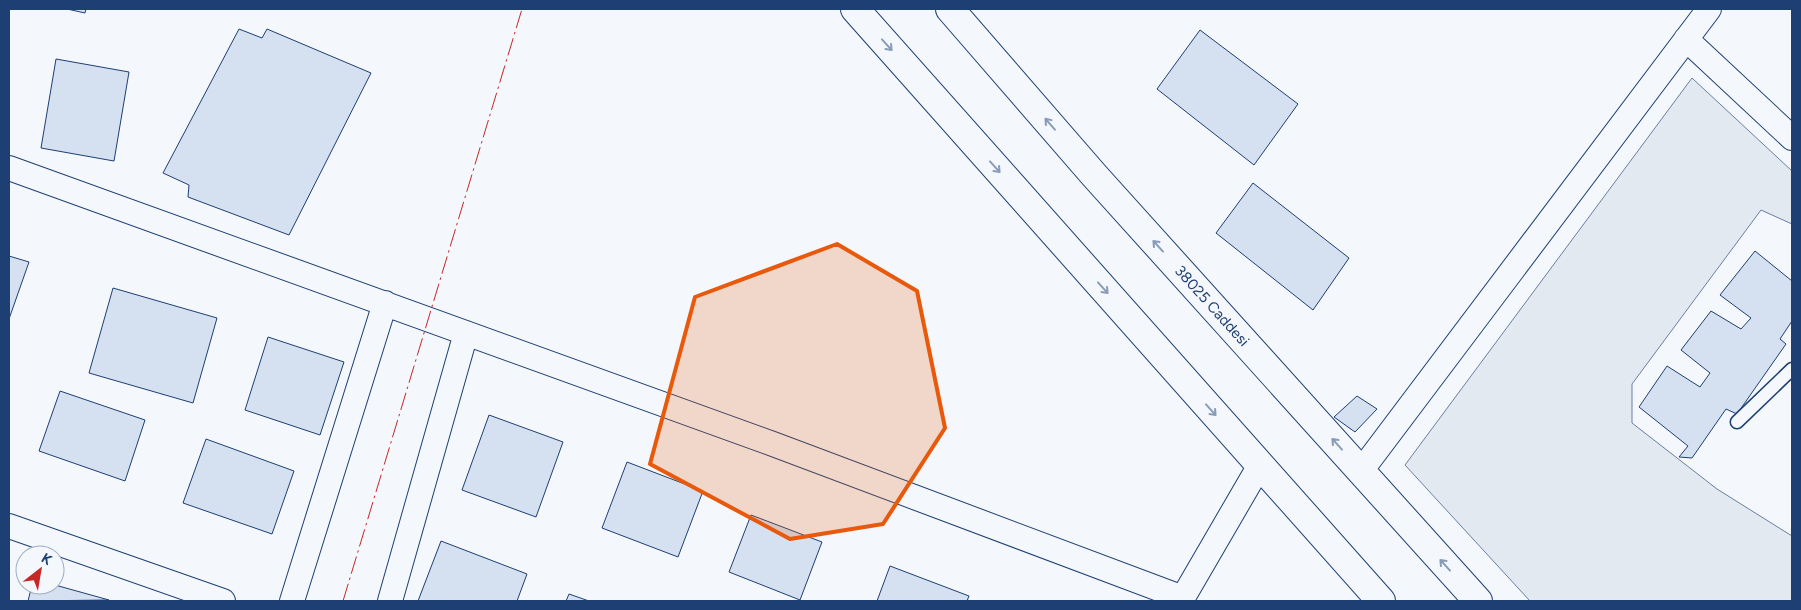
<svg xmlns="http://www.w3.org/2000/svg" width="1801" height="610" font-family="Figtree,sans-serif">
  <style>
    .green { fill: #e3e9f0; stroke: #687fa3 }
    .building { fill: #d5e0f0; stroke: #1d3f73 }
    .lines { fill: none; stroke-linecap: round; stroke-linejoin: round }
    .service-casing { stroke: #1d3f73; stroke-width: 15 }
    .minor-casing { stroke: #1d3f73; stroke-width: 26 }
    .secondary-casing { stroke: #1d3f73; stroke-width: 30 }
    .service { stroke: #f4f7fb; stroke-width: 12 }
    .minor { stroke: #f4f7fb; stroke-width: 24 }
    .secondary { stroke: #f4f7fb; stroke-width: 28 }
    .power { stroke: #c62828; stroke-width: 1; stroke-dasharray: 18 4 2.5 4; stroke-linecap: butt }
    .oneway { stroke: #889bb7 }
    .marked { fill: #e8590c; fill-opacity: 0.2; stroke: #e8590c; stroke-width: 4; stroke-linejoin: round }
    .labels { text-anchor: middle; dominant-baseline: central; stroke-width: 4; stroke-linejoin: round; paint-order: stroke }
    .street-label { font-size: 15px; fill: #1d3f73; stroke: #f4f7fb }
  </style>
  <rect width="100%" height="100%" fill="#f4f7fb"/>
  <!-- green -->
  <path class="green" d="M1692 78 1792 171V224L1761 210 1632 384V423L1717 489 1792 536V601H1530L1405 465Z"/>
  <!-- building -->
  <path class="building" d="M67 9H86L85 13Z
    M239 29 262 38 267 29 371 73 289 235 188 197 189 185 163 173Z
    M1200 30 1298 104 1254 165 1157 89Z
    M56 59 129 72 114 161 41 148Z
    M1253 183 1349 258 1313 310 1216 233Z
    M1755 251 1792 281V321L1780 339 1786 344 1737 414 1726 409 1692 458 1679 457 1688 446 1639 407 1667 366 1700 387 1710 373 1681 350 1711 311 1741 329 1751 318 1720 295Z
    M9 256 29 262 9 319Z
    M113 288 217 318 193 403 89 373Z
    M268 337 344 362 320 435 245 410Z
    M60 391 145 420 125 481 39 451Z
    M1357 396 1377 409 1355 432 1334 417Z
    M489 415 563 442 536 517 462 490Z
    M206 439 294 471 272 534 183 503Z
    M627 462 703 491 678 557 602 528Z
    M751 515 822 542 800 600 729 572Z
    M441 541 527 574 517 601H418Z
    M890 566 969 596 967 601H877Z
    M32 585H55L109 600 28 601Z
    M569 594 589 601H566Z"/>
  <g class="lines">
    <defs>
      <path id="service" d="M1737 422 1792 369"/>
      <path id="minor" d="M1686 39 1792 138
        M9 168 773 444 1183 598
        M1361 471 1709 9
        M9 526 223 601
        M292 601 385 303
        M390 601 466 333
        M1181 601 1260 465"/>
      <path id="secondary" d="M855 9 1381 601
        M950 9 1094 175 1478 601"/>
    </defs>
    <!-- service casing -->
    <use href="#service" class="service-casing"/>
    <!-- minor casing -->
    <use href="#minor" class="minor-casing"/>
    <!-- secondary casing -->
    <use href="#secondary" class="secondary-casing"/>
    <!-- service -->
    <use href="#service" class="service"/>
    <!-- minor -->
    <use href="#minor" class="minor"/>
    <!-- secondary -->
    <use href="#secondary" class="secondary"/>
    <!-- power -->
    <path class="power" d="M343 601 522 9"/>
  </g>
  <!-- one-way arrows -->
  <defs><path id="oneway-shaft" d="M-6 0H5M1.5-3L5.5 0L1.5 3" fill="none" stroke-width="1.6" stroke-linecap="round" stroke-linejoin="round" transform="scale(1.25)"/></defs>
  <g class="oneway">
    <use href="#oneway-shaft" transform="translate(887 45) rotate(48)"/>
    <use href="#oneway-shaft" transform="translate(1050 124) rotate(-131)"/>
    <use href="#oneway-shaft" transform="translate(995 167) rotate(48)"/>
    <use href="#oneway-shaft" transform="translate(1158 246) rotate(-132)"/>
    <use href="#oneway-shaft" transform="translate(1103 288) rotate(48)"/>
    <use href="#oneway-shaft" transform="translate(1211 410) rotate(48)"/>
    <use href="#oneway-shaft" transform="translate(1337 444) rotate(-132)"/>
    <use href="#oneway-shaft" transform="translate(1445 565) rotate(-132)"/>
  </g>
  <!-- marked area -->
  <path class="marked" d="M837 244 917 291 945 428 883 524 790 539 650 464 695 297Z"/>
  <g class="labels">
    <!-- street labels -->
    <g class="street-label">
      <text transform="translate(1212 306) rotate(48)">38025 Caddesi</text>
    </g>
  </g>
  <!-- border -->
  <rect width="1801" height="610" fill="none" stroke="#1d3f73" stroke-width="20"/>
  <!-- north arrow -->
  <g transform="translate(40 570) rotate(31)"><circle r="24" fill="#f4f7fb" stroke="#9eadc5"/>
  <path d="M0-4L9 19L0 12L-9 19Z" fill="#c62828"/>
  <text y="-8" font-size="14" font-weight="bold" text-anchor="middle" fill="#1d3f73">K</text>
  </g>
</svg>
